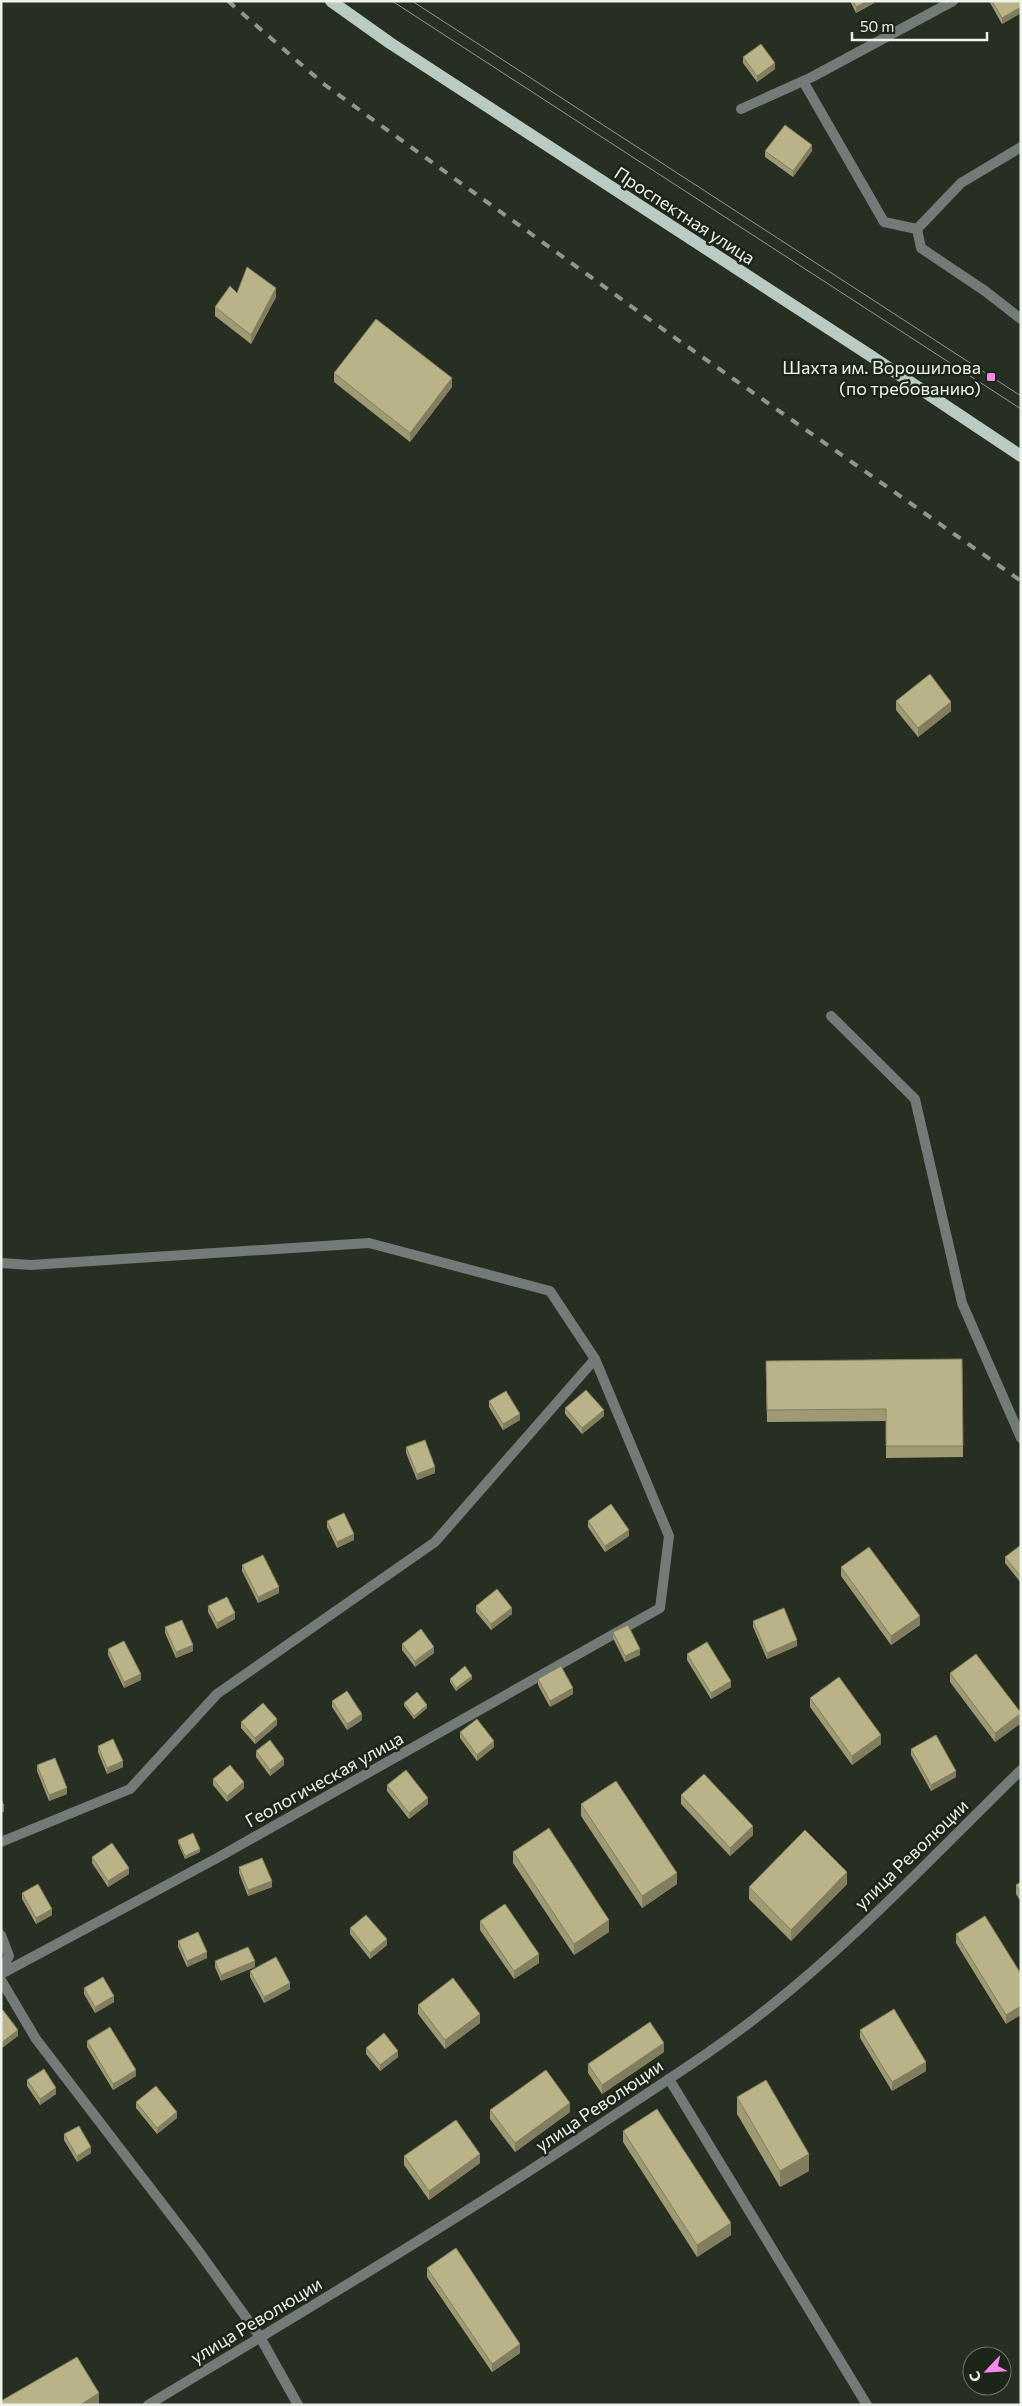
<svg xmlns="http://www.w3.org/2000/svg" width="1022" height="2406" font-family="Commissioner,sans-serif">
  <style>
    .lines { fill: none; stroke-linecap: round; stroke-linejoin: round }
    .minor { stroke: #727b77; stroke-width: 10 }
    .tertiary { stroke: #727b77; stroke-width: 10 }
    .primary { stroke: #b9cbc3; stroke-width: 12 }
    .tram { stroke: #90978c; stroke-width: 1 }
    .rail { stroke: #90978c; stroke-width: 4; stroke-dasharray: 9 9; stroke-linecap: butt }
    .wall { fill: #a09a74 }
    .shaded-wall { fill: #827d5e }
    .building { fill: #bab387; stroke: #827d5e }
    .poi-dot { fill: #f689ee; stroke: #1d2518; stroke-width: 2 }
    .labels { text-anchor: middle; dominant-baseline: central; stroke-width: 5; stroke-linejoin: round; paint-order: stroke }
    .street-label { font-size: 18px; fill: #edf3ea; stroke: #1d2518 }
    .poi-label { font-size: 18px; fill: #edf3ea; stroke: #1d2518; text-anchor: end }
  </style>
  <rect width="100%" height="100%" fill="#262f21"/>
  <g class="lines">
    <!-- minor -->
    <path class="minor" d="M803 81 884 222 917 229
      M741 109 812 77 953 1
      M917 229 921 248 985 291 1021 319
      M917 229 961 183 1021 147
      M831 1016 915 1099 962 1303 1021 1438
      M1 1263 31 1265 369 1243 550 1291 595 1359 669 1536 660 1608 219 1857 1 1974
      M1 1842 130 1789 217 1694 435 1542 595 1359
      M1 1935 9 1956 1 1971
      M1 1980 36 2039 197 2249 260 2337 298 2405
      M669 2079 867 2405"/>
    <!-- tertiary -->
    <path class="tertiary" d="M148 2405C297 2315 447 2226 592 2130 651 2090 712 2053 767 2009 858 1937 938 1851 1021 1770"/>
    <!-- primary -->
    <path class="primary" d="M331 1 390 43 871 356 1021 456"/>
    <!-- tram -->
    <path class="tram" d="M392 1 1021 409
      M412 1 1021 396"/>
    <!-- rail -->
    <path class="rail" d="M228 1 325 85 671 335 1021 581"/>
  </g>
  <!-- wall -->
  <path class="wall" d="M850 1H874V3L856 13Z
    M989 1H1021V13L1002 24Z
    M743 57 775 69 757 82 743 63Z
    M765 151H812L793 177 765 157Z
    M237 293 276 297 251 344 215 316V307Z
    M334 373 452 387 410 442 334 382Z
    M896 701 951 711 918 737 896 710Z
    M962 1359 963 1457 886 1458V1421L767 1422 766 1361Z
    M489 1401 520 1420 503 1430 489 1407Z
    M565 1408 604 1416 582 1434 565 1414Z
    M406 1447 435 1473 417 1480 406 1453Z
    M327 1521 354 1540 337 1548 327 1527Z
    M588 1521 629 1536 605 1552 588 1527Z
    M1021 1545V1583L1005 1563V1557Z
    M242 1565 279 1593 258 1603 242 1571Z
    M841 1567 920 1625 891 1645 841 1576Z
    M208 1606 235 1619 217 1629 208 1612Z
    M476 1606 512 1614 491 1630 476 1612Z
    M753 1621 797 1646 767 1659 753 1627Z
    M165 1627 193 1651 176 1658 165 1633Z
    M613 1632 640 1655 625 1662 613 1638Z
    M402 1644 434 1653 415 1667 402 1650Z
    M108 1649 141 1680 124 1688 108 1655Z
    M687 1654 731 1687 711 1699 687 1660Z
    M950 1673 1021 1713V1723L995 1742 950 1682Z
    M450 1679H472L456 1691 450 1682Z
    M538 1679 573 1694 550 1707 538 1685Z
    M810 1698 881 1744 852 1765 810 1707Z
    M332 1701 362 1720 347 1730 332 1707Z
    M404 1703 427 1708 414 1719 404 1706Z
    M241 1722 277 1725 255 1744 241 1728Z
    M460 1732 494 1747 477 1761 460 1738Z
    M98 1746 123 1767 107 1774 98 1752Z
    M911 1749 956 1777 931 1791 911 1755Z
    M256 1751 284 1765 270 1776 256 1757Z
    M37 1765 67 1794 49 1801 37 1771Z
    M213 1779 244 1788 227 1802 213 1785Z
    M387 1785 428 1804 409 1819 387 1791Z
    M681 1795 753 1835 730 1856 681 1804Z
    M581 1804 677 1884 642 1908 581 1816Z
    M178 1840 200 1852 185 1859 178 1843Z
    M513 1852 609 1932 574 1955 513 1863Z
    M92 1857 129 1874 108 1887 92 1863Z
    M239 1867 272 1887 248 1896 239 1873Z
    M1021 1882V1902L1016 1894V1885Z
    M847 1884 791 1941 749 1899V1887Z
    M22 1893 52 1915 36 1924 22 1899Z
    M480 1921 539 1963 514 1979 480 1930Z
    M350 1928 387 1945 370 1959 350 1934Z
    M956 1934 1021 1974 1006 2024 956 1943Z
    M178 1941 207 1958 187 1967 178 1947Z
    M215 1961 255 1967 221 1981 215 1967Z
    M250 1971 290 1989 264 2003 250 1977Z
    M84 1988 114 2002 95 2013 84 1994Z
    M418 2005 480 2023 445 2049 418 2014Z
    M860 2030 926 2071 892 2091 860 2038Z
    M87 2041 136 2076 113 2090 87 2047Z
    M366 2048 398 2057 380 2071 366 2054Z
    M664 2052 602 2094 588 2073V2064Z
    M27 2080 56 2094 40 2105 27 2086Z
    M737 2097 809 2171 780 2187 737 2114Z
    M136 2102 177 2118 157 2134 136 2108Z
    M490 2110 570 2112 515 2152 490 2119Z
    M623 2131 731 2235 697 2257 623 2142Z
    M64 2134 91 2153 77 2162 64 2140Z
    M404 2156 480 2163 429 2200 404 2165Z
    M427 2268 520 2353 492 2372 427 2277Z"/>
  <!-- shaded-wall -->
  <path class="shaded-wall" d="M867 1H874V3L856 13V7Z
    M1021 7V13L1002 24V18Z
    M775 63V69L757 82V76Z
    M812 145V151L793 177V171Z
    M276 288V297L251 344V335Z
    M452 378V387L410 442V433Z
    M951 702V711L918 737V728Z
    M604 1410V1416L582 1434V1428Z
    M520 1414V1420L503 1430V1424Z
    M435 1467V1473L417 1480V1474Z
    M629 1530V1536L605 1552V1546Z
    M354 1534V1540L337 1548V1542Z
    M279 1587V1593L258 1603V1597Z
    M512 1608V1614L491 1630V1624Z
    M235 1613V1619L217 1629V1623Z
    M920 1616V1625L891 1645V1636Z
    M797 1640V1646L767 1659V1653Z
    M193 1645V1651L176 1658V1652Z
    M434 1647V1653L415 1667V1661Z
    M640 1649V1655L625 1662V1656Z
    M141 1674V1680L124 1688V1682Z
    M472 1676V1679L456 1691V1688Z
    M731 1681V1687L711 1699V1693Z
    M573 1688V1694L550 1707V1701Z
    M427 1705V1708L414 1719V1716Z
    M362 1714V1720L347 1730V1724Z
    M1021 1714V1723L995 1742V1733Z
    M277 1719V1725L255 1744V1738Z
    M881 1735V1744L852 1765V1756Z
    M494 1741V1747L477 1761V1755Z
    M284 1759V1765L270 1776V1770Z
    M123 1761V1767L107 1774V1768Z
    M956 1771V1777L931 1791V1785Z
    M244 1782V1788L227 1802V1796Z
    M67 1788V1794L49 1801V1795Z
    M428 1798V1804L409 1819V1813Z
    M1 1806H4V1812H1Z
    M753 1826V1835L730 1856V1848Z
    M200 1849V1852L185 1859V1856Z
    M129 1868V1874L108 1887V1881Z
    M847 1872V1884L791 1941V1930Z
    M677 1873V1884L642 1908V1896Z
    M272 1881V1887L248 1896V1890Z
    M52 1909V1915L36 1924V1918Z
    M609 1920V1932L574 1955V1944Z
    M387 1939V1945L370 1959V1953Z
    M207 1952V1958L187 1967V1961Z
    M539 1954V1963L514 1979V1971Z
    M255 1961V1967L221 1981V1975Z
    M290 1983V1989L264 2003V1997Z
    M114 1996V2002L95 2013V2007Z
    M1021 2006V2015L1006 2024V2015Z
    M480 2014V2023L445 2049V2040Z
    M18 2030V2036L1 2049V2043Z
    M664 2043V2052L602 2094V2085Z
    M398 2051V2057L380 2071V2065Z
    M926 2062V2071L892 2091V2082Z
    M136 2070V2076L113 2090V2084Z
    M56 2088V2094L40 2105V2099Z
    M570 2103V2112L515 2152V2143Z
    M177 2112V2118L157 2134V2128Z
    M91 2147V2153L77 2162V2156Z
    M480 2154V2163L429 2200V2191Z
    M809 2154V2171L780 2187V2171Z
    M731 2223V2235L697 2257V2245Z
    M520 2344V2353L492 2372V2364Z
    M99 2393V2405H80Z"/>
  <!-- building -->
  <path class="building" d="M853 1H867L856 7Z
    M992 1H1021V7L1002 18Z
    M761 44 775 63 757 76 743 57Z
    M785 125 812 145 793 171 765 151Z
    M247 267 276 288 251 335 215 307 230 286 237 293Z
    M376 319 452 378 410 433 334 373Z
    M930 674 951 702 918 728 896 701Z
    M962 1359 963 1446H886V1409L767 1410 766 1361Z
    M586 1390 604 1410 582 1428 565 1408Z
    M506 1391 520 1414 503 1424 489 1401Z
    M425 1440 435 1467 417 1474 406 1447Z
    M611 1504 629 1530 605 1546 588 1521Z
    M344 1513 354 1534 337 1542 327 1521Z
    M1021 1545V1577L1005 1557Z
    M869 1547 920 1616 891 1636 841 1567Z
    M263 1555 279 1587 258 1597 242 1565Z
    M497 1589 512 1608 491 1624 476 1606Z
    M227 1597 235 1613 217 1623 208 1606Z
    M784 1608 797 1640 767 1653 753 1621Z
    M182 1620 193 1645 176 1652 165 1627Z
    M628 1625 640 1649 625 1656 613 1632Z
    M421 1629 434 1647 415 1661 402 1644Z
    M124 1641 141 1674 124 1682 108 1649Z
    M707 1642 731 1681 711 1693 687 1654Z
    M976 1654 1021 1713 995 1733 950 1673Z
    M465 1666 472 1676 456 1688 450 1679Z
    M561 1666 573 1688 550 1701 538 1679Z
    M839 1677 881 1735 852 1756 810 1698Z
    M347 1691 362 1714 347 1724 332 1701Z
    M417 1692 427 1705 414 1716 404 1703Z
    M263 1703 277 1719 255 1738 241 1722Z
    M477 1719 494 1741 477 1755 460 1732Z
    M936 1735 956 1771 931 1785 911 1749Z
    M113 1739 123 1761 107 1768 98 1746Z
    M270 1740 284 1759 270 1770 256 1751Z
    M55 1758 67 1788 49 1795 37 1765Z
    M230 1765 244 1782 227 1796 213 1779Z
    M406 1770 428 1798 409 1813 387 1785Z
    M704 1774 753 1826 730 1848 681 1795Z
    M616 1781 677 1873 642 1896 581 1804Z
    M1 1799 4 1806H1Z
    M549 1828 609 1920 574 1944 513 1852Z
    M805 1830 847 1872 791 1930 749 1887Z
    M193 1833 200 1849 185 1856 178 1840Z
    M112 1843 129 1868 108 1881 92 1857Z
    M262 1858 272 1881 248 1890 239 1867Z
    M1021 1882V1893L1016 1885Z
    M38 1884 52 1909 36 1918 22 1893Z
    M505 1904 539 1954 514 1971 480 1921Z
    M366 1915 387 1939 370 1953 350 1928Z
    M985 1916 1021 1974V2006L1006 2015 956 1934Z
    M198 1932 207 1952 187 1961 178 1941Z
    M248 1947 255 1961 221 1975 215 1961Z
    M276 1957 290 1983 264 1997 250 1971Z
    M103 1977 114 1996 95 2007 84 1988Z
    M453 1978 480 2014 445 2040 418 2005Z
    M894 2009 926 2062 892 2082 860 2030Z
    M3 2010 18 2030 1 2043V2011Z
    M650 2022 664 2043 602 2085 588 2064Z
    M110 2027 136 2070 113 2084 87 2041Z
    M384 2033 398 2051 380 2065 366 2048Z
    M44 2069 56 2088 40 2099 27 2080Z
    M546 2070 570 2103 515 2143 490 2110Z
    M766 2080 809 2154 780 2171 737 2097Z
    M156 2086 177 2112 157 2128 136 2102Z
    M657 2109 731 2223 697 2245 623 2131Z
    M456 2120 480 2154 429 2191 404 2156Z
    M79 2126 91 2147 77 2156 64 2134Z
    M456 2248 520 2344 492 2364 427 2268Z
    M77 2357 99 2393 80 2405H1V2401Z"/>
  <!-- markers -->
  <rect class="poi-dot" x="986" y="372" width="10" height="10" rx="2.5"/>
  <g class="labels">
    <!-- street labels -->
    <g class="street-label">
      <text transform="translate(685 215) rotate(33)">Проспектная улица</text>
      <text transform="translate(324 1779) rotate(-29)">Геологическая улица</text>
      <text transform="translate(911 1854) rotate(-44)">улица Революции</text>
      <text transform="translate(599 2105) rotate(-34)">улица Революции</text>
      <text transform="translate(256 2320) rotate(-31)">улица Революции</text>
    </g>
    <!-- poi labels -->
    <g class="poi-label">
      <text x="981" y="367">Шахта им. Ворошилова<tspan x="981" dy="21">(по требованию)</tspan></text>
    </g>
  </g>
  <!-- border -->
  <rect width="1022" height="2406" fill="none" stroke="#edf3ea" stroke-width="5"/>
  <!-- north arrow -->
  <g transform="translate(987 2371) rotate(245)"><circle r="24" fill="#1d2518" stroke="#70776c"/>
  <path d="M0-4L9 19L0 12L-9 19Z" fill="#f689ee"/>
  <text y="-8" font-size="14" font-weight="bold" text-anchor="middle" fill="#edf3ea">С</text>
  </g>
  <!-- scale -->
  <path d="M852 32v8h135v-8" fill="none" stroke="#edf3ea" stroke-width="2.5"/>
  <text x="860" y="32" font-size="15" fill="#edf3ea" stroke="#1d2518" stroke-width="4" paint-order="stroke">50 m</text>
</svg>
